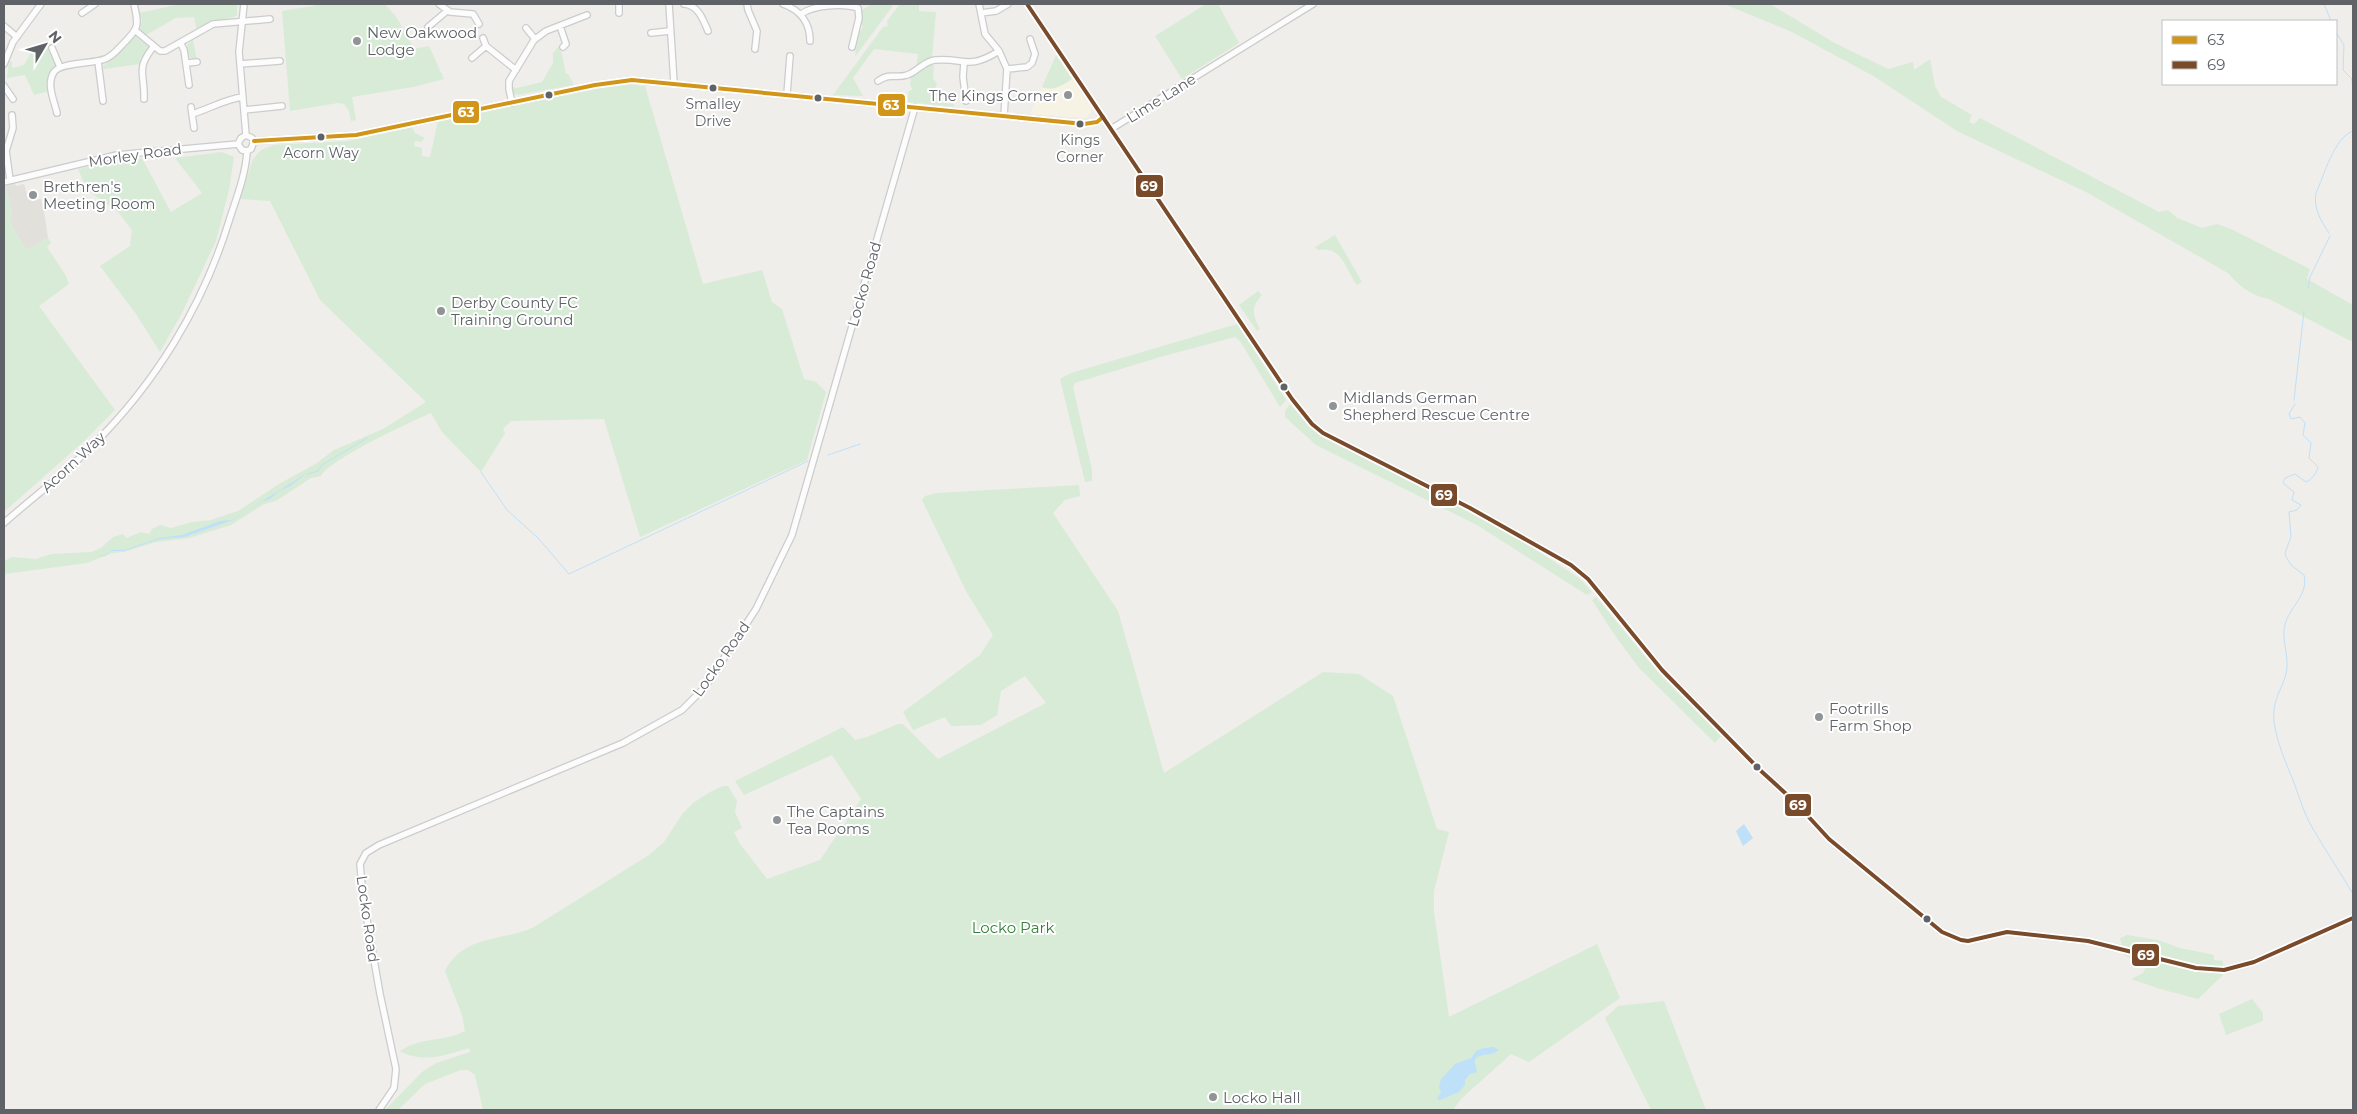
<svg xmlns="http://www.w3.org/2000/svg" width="2357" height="1114" font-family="Montserrat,sans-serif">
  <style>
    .commercial { fill: #f7f3e4 }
    .education { fill: #e2e0da }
    .green { fill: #d8ebd6 }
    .water { fill: #bfe0f9 }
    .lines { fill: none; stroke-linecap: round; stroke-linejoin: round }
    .stream { stroke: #bfe0f9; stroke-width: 1 }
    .minor-casing { stroke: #cbcccc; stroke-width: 8 }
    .minor { stroke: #fdfcfc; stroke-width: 5.5 }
    .bus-1-casing { stroke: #fff; stroke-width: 8 }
    .bus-2-casing { stroke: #fff; stroke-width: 8 }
    .bus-1 { stroke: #d1951a; stroke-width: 4 }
    .bus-2 { stroke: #7a4b2a; stroke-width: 4 }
    .poi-dot { fill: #919496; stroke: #fff; stroke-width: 2 }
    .bus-dot { fill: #5f6368; stroke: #fff; stroke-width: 2 }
    .labels { text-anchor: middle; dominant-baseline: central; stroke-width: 4; stroke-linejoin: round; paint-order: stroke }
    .bus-label { font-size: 14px; fill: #5f6368; stroke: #fff }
    .poi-label { font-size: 15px; fill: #5f6368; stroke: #fff; text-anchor: start }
    .street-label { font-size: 15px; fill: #5f6368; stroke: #fff }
    .park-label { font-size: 15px; fill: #348238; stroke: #fff }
    .line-badge { stroke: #fff; stroke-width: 2 }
    .badge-label { font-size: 14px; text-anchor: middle; font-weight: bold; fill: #fff }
  </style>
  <rect width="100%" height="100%" fill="#efeeea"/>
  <!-- commercial -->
  <path class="commercial" d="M1056 55 1091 106V112L1086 118 1030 114Z"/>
  <!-- education -->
  <path class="education" d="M14 184 17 186 24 184 28 199 31 200 41 199 45 217 48 238 26 250 10 223 12 212 6 186Z"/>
  <!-- green -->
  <path class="green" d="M181 4H234L237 5V16L211 22 197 31 194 17 176 18 146 35 140 30 142 20 139 13Z
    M316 4H385L397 18 414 49 429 46 444 79 413 87 352 97 356 120 351 121 349 111 344 104 338 103 290 111 282 11 313 6Z
    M872 4H894L855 57 857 32 861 31 863 26 860 22 862 10Z
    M900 4H919V11L936 12 932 57 916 68 918 54 874 49 853 78 863 96 833 95 883 27 888 26 887 21Z
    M1206 4H1218L1239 43 1182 79 1155 36Z
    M1724 4H1770L1833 42 1888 69 1913 62 1914 70 1930 59 1935 86 1941 97 1972 115 1969 122 1974 124 1980 118 2159 212 2168 210 2177 218 2202 228 2217 224 2231 229 2310 269 2307 279 2353 305V342L2269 299C2252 296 2239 286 2228 273L2086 192 1957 131 1875 77 1792 32Z
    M134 35 150 48 141 58 140 64 104 69 103 66 115 57Z
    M49 37 51 38 48 51 51 52 58 66 47 85 49 91 34 95 25 75 7 78 9 60 12 62V68L24 65 33 49 43 53Z
    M193 40 197 60 193 61 188 55 187 45Z
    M558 47 561 51 566 74H568L574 85 517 95 513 93V87L517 88 542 82 553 63V53Z
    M1056 55 1072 79C1063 85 1053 92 1042 87Z
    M932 63 934 65 933 79 937 83 931 101 954 104V107L908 102V92L913 89 910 86 911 77Z
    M620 83 645 86 703 284 762 270 772 302 782 309 804 379 816 382 826 392 807 460 640 537 604 419 511 421 503 429 505 433 481 472 442 432 431 413C410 422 330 459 321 476L311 478 276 501 264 504 231 525 189 538 156 542 124 552 112 553 87 563 4 574V561L12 557 36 559 51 554 91 552 101 548 113 537 123 534 126 538 141 532 149 534 152 529 160 525 171 528 192 522 211 520 238 511 279 484 317 463 334 450 383 429 426 402 320 300 270 201 240 199 253 159 261 150 273 145 348 141 412 127 415 133 425 138 421 142 415 141 414 146 422 148V156L430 157 438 121Z
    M222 152 234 157 229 190 216 241 182 313 160 352 136 314 100 266 130 246 132 230 118 212 87 190 78 169 118 160 142 158 171 212 202 193 175 158Z
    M6 186 12 212 10 223 26 250 48 238 51 243 47 247 66 276 69 284 39 306 115 410 83 442 4 512V187Z
    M1335 235 1362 282 1357 285C1345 269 1343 246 1318 250L1315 247Z
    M1258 291 1262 295C1250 308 1253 315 1260 329L1257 331 1239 305Z
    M1237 324 1286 400 1280 407 1240 341 1235 337 1160 357 1075 383 1073 387 1092 470V481L1085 482 1060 379 1071 373Z
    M1290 404 1309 427 1322 435 1519 539 1579 578 1592 592 1587 595 1477 525 1316 445 1285 417V411Z
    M1079 485 1080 496 1065 500 1053 513 1118 611 1164 773 1323 672 1359 674 1393 696 1437 829 1449 832 1434 891V912L1449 1017 1597 944 1620 998 1529 1062 1511 1054 1461 1099 1453 1110H483L475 1075 468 1070H461L425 1084 398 1110H385L422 1072 436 1063 470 1052 469 1048C446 1055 423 1064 400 1051 423 1036 441 1043 465 1031L462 1015 445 971C464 934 502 942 534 927L649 855 664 842 683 813 693 803 710 792 723 786H728L737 801 735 812 742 828 734 832 740 844 767 879 820 860 861 799 832 755 744 795 735 781 843 727 855 740 867 737 898 724H903L938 759 1046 703 1025 676 1001 691 997 715 981 725 951 726 945 717 913 730 903 712 980 655 993 635 967 593 922 500 925 496 937 493Z
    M1596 597 1662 677 1721 736 1715 743 1639 668 1616 637 1592 600Z
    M2127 935 2158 940 2180 948 2214 955V960L2223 961V975L2198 999 2160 989 2131 979 2143 973 2146 966 2124 955 2120 938Z
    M2252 999 2263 1013V1021L2226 1035 2219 1014Z
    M1664 1001 1706 1110H1651L1605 1018 1618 1006Z"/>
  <!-- water -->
  <path class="water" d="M307 473 290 486 279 491 270 499 260 502 233 520 184 537 159 539 124 551H110L105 556H98L105 555 111 550H124L159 538 182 535 220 521 232 520Z
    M1744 824 1753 838 1743 846 1736 831Z
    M1494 1047 1499 1050C1492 1057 1479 1052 1475 1060 1474 1064 1477 1068 1477 1072L1470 1074 1465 1080V1085L1459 1092 1440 1100 1437 1099 1441 1092 1439 1087 1441 1079 1455 1064 1471 1058 1476 1051 1484 1048Z"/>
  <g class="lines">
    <!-- stream -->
    <path class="stream" d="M2324 4 2331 21
      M2336 32 2344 45 2343 70 2352 79 2353 97
      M2329 233C2321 221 2313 208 2316 193 2324 176 2334 137 2353 131
      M2308 288 2310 277 2330 236
      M2294 400 2304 311
      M2295 404 2289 414 2291 419 2300 417 2305 423 2303 435 2311 443 2309 458 2318 467C2317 473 2311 480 2306 482L2295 474 2285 478 2283 482 2285 485 2294 492 2292 500 2301 505 2297 510 2289 512 2291 537 2285 553 2286 557 2291 565 2304 575C2309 598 2286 608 2284 630 2283 642 2288 655 2287 668 2285 687 2271 698 2274 722 2277 742 2285 761 2293 780 2299 796 2304 814 2313 829 2326 851 2340 872 2353 894
      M828 455 860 444
      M481 472 507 510 538 538 569 574 808 461
      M307 474 318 471 322 465 367 438"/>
    <defs>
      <path id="minor" d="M244 4 239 52 246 135
        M439 4 450 12 473 14 479 24
        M619 4V13
        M669 4 674 83
        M684 4C698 5 703 19 708 31
        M747 4 748 10 757 31 755 49
        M783 4C800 10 810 23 810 41
        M979 4 985 34 999 51 1007 69 1004 116
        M1027 4 1292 399 1312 424 1323 433 1470 508 1571 565 1588 579 1662 670 1761 771 1795 802 1829 839 1942 932 1961 940 1968 941 2007 932 2088 941 2196 968 2224 970 2254 962 2353 918
        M82 13 95 4
        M981 13 996 11 1008 4
        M801 14C814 5 843 3 858 8L859 18 852 47
        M4 26 17 37
        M560 26 566 44 563 47
        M428 27 447 11
        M526 28 535 39
        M136 31 160 51H165L213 24 270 19
        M651 33 670 31
        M483 38 486 46 516 70
        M181 44 184 50 189 85
        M52 48 60 67
        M472 58 486 46
        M98 61 103 101
        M187 63 197 62
        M964 63 963 77 966 101
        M4 64 13 42 41 4
        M240 64 280 61
        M1007 69 1027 67 1032 63 1035 54 1030 39
        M878 81C891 72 895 79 907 75 917 72 924 61 935 60 964 57 967 71 999 51
        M4 86 13 99
        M787 94 790 56
        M144 99C145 72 135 70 154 46
        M512 103 509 89V81L534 40 546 31 587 15
        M191 107 194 128
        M244 110 282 106
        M57 113C54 100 46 84 54 72 61 62 93 64 105 59 113 56 118 49 123 44 139 28 139 26 134 4
        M192 114C209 109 225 99 243 97
        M1111 129 1313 4
        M254 141 356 135 595 85 632 80 1084 124 1097 122 1103 117
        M238 144 242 150 247 151 251 149 254 141
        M238 144 241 138 246 135 252 138 254 141
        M10 180 6 151 13 128 12 115
        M4 182 117 155 238 144
        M4 523C33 497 65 474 92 446 155 384 203 306 229 221 236 199 246 174 247 151
        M379 1110 394 1088 396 1069 380 994 363 897 360 864 366 853 379 845 623 743 682 710 705 687 756 609 792 535 915 107"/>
    </defs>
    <!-- minor casing -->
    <use href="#minor" class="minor-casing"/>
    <!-- minor -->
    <use href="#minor" class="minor"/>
    <defs>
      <path id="bus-1" d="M254 141 356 135 595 85 632 80 1084 124 1097 122 1103 117"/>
      <path id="bus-2" d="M1027 4 1292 399 1312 424 1323 433 1470 508 1571 565 1588 579 1662 670 1761 771 1795 802 1829 839 1942 932 1961 940 1968 941 2007 932 2088 941 2196 968 2224 970 2254 962 2353 918"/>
    </defs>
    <!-- bus-1 casing -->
    <use href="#bus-1" class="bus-1-casing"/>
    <!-- bus-2 casing -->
    <use href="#bus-2" class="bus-2-casing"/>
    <!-- bus-1 -->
    <use href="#bus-1" class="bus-1"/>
    <!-- bus-2 -->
    <use href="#bus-2" class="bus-2"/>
  </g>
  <!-- markers -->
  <g class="poi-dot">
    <circle cx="357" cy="41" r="5"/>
    <circle cx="1068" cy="95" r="5"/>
    <circle cx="33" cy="195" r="5"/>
    <circle cx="441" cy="311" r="5"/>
    <circle cx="1333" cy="406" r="5"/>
    <circle cx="1819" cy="717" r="5"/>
    <circle cx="777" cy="820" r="5"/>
    <circle cx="1213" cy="1097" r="5"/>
  </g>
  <g class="bus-dot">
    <circle cx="713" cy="88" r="4.5"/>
    <circle cx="549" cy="95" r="4.5"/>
    <circle cx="818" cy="98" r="4.5"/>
    <circle cx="1080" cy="124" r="4.5"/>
    <circle cx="321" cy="137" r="4.5"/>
    <circle cx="1284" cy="387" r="4.5"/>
    <circle cx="1757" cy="767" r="4.5"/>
    <circle cx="1927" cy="919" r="4.5"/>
  </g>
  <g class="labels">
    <!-- bus labels -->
    <g class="bus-label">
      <text x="713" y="104">Smalley<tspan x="713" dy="17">Drive</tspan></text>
      <text x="1080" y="140">Kings<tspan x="1080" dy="17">Corner</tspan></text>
      <text x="321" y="153">Acorn Way</text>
    </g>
    <!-- poi labels -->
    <g class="poi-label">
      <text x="367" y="32">New Oakwood<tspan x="367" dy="17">Lodge</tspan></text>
      <text x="1058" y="95" text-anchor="end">The Kings Corner</text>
      <text x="43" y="186">Brethren's<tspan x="43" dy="17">Meeting Room</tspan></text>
      <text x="451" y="302">Derby County FC<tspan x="451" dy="17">Training Ground</tspan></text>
      <text x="1343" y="397">Midlands German<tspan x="1343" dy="17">Shepherd Rescue Centre</tspan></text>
      <text x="1829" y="708">Footrills<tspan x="1829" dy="17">Farm Shop</tspan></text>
      <text x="787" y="811">The Captains<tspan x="787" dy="17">Tea Rooms</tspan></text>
      <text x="1223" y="1097">Locko Hall</text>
    </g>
    <!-- street labels -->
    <g class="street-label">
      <text transform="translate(1161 98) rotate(-32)">Lime Lane</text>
      <text transform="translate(135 155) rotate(-8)">Morley Road</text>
      <text transform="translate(864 284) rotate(-74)">Locko Road</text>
      <text transform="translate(73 462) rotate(-43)">Acorn Way</text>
      <text transform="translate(721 659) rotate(-55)">Locko Road</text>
      <text transform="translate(368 919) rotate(82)">Locko Road</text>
    </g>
    <!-- park labels -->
    <g class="park-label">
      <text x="1013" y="927">Locko Park</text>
    </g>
  </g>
  <g class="line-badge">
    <rect x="877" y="93" width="29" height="24" rx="5" fill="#d1951a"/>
    <rect x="452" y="100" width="28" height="24" rx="5" fill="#d1951a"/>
    <rect x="1135" y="174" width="29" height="24" rx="5" fill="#7a4b2a"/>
    <rect x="1430" y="483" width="28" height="24" rx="5" fill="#7a4b2a"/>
    <rect x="1784" y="793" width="28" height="24" rx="5" fill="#7a4b2a"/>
    <rect x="2131" y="943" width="29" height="24" rx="5" fill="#7a4b2a"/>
  </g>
  <g class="badge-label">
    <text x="891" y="110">63</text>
    <text x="466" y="117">63</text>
    <text x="1149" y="191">69</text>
    <text x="1444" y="500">69</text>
    <text x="1798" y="810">69</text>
    <text x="2146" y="960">69</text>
  </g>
  <!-- border -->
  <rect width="2357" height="1114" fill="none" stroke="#5f6368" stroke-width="10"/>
  <!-- legend -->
  <rect x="2162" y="20" width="175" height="65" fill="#ffffff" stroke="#bfc1c3"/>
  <rect x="2172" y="36" width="25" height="8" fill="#d1951a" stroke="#bfc1c3"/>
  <text x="2207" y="45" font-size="15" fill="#5f6368">63</text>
  <rect x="2172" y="61" width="25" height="8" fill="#7a4b2a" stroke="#bfc1c3"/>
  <text x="2207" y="70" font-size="15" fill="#5f6368">69</text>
  <!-- north arrow -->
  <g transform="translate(45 45) rotate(52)" stroke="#ffffff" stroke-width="4" paint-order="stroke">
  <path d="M0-4L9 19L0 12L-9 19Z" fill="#5f6368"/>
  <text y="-8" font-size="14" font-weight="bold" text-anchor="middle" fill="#5f6368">N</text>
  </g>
</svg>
